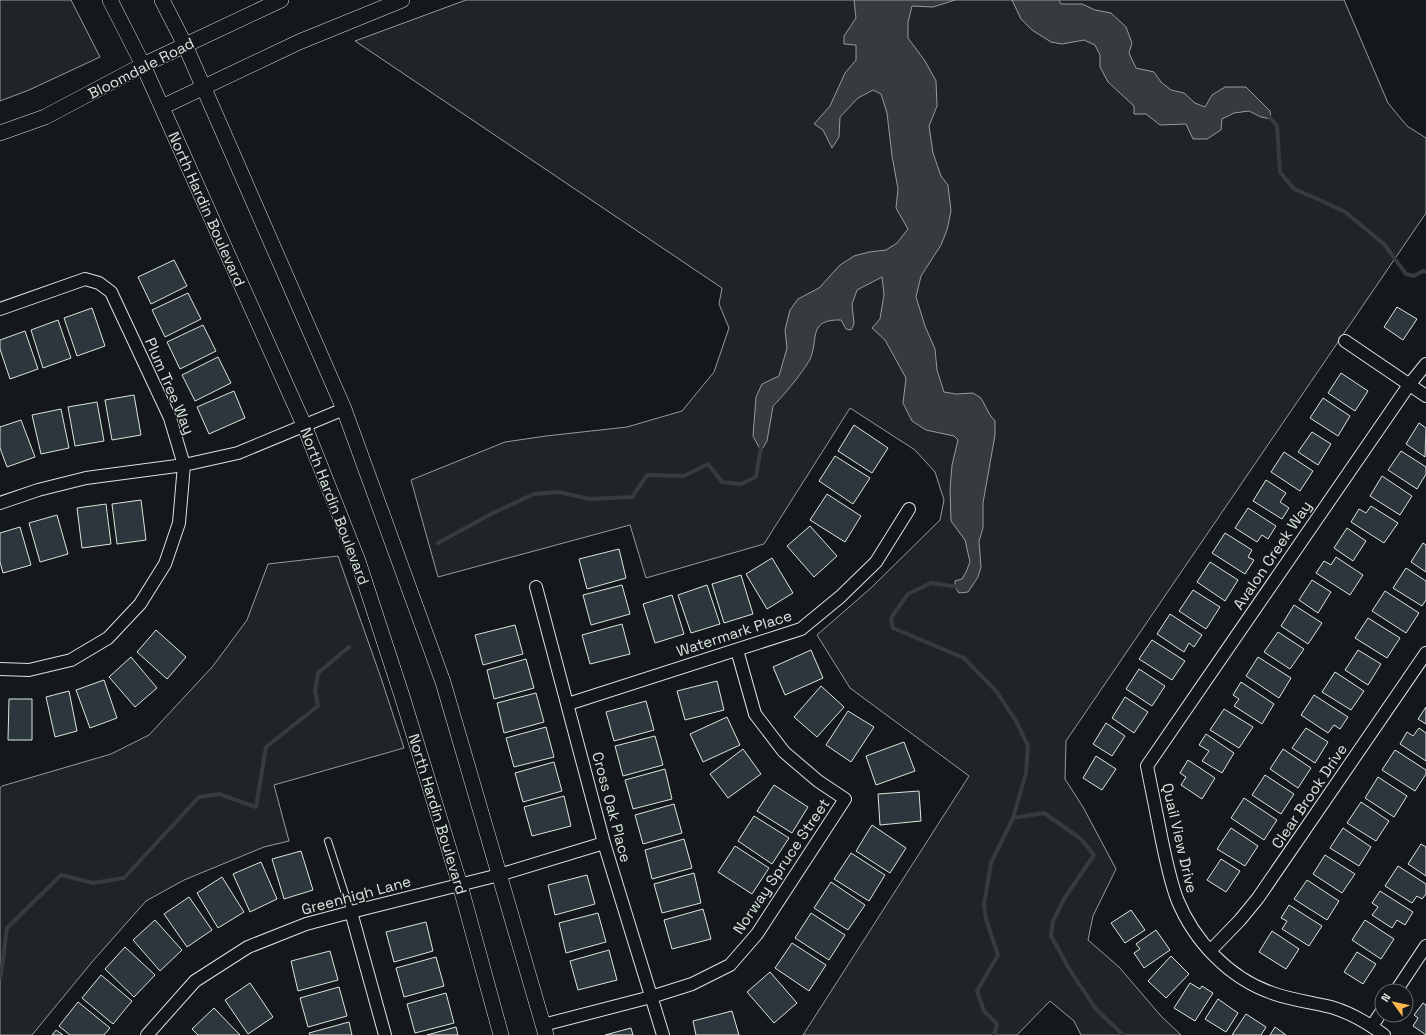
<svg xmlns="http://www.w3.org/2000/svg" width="1426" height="1035" font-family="'Space Grotesk',sans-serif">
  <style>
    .green { fill: #202428; stroke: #939e99 }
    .water { fill: #363b3e; stroke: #939e99 }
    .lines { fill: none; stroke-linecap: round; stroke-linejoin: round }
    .stream { stroke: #363b3e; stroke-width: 4 }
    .building { fill: #2c363c; stroke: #d8e6dc }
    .service-casing { stroke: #d8e6dc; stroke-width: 8 }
    .minor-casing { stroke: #d8e6dc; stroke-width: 14 }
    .tertiary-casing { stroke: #d8e6dc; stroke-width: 16 }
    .service { stroke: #14181c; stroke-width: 6 }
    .minor { stroke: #14181c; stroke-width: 12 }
    .tertiary { stroke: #14181c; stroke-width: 15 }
    .labels { text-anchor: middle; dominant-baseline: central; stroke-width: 3; stroke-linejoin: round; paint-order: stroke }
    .street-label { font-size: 15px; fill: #d8e6dc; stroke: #14181c }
  </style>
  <rect width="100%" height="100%" fill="#14181c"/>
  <!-- green -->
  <path class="green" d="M0 0H71L100 57 29 90 0 101Z
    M466 0H1344L1388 103 1407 126 1426 138V213L1066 741 1065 779 1083 807 1116 869 1093 916 1088 940 1119 967 1161 1016 1181 1035H1081L1074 1021 1050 1001 1017 1035H803L969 776 850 688 817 635 872 587 940 520 944 500 935 472 915 450 850 408 764 544 646 578 630 525 438 577 411 480 505 442 546 436 627 427 682 411 714 372 729 328 719 304 722 288 355 41Z
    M338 556 381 678 404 748 274 785 289 841 264 847 184 880 146 901 92 962 32 1035H0V788L2 786 111 754 149 735 213 666 247 620 268 564Z"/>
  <!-- water -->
  <path class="water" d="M854 0H955L933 7 912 6 908 22V38L925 61 936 81 937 106 929 126 933 153 941 176 948 185 951 211 947 230 941 245 921 276 916 297 925 326 935 349 937 370 944 392 956 394 973 393 981 398 990 415 995 421V435L983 503V528L979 541 981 567 978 577 968 592 959 593 955 587V581L962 579 966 572 970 562 965 540 951 521 950 489 952 465 958 440 954 436 926 430 912 421 903 403 906 378 885 340 872 328 880 319 884 294 882 277 857 290 852 304 854 324 851 330 846 329 841 320C809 319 818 337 811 357 808 366 781 399 773 406L767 441 761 451 753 436 756 397 762 384 779 376 787 348 785 330 790 310 798 299 819 288 840 265 854 256 869 252 886 250 897 243 908 229 896 208 898 189 892 156 887 113 881 94 873 90 858 98 840 117 839 137 832 148 823 130 814 124 830 106 845 73 856 60V45L844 44V36L856 18Z
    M1012 0H1059L1061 4H1082L1095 10 1111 13 1126 27 1132 43 1129 53 1136 68 1154 72 1161 82 1171 90 1184 93 1195 103 1205 107 1212 95 1225 87H1246L1270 111 1271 119 1261 117 1249 111 1234 113 1222 119 1221 130 1207 139H1193L1186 124 1160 125 1146 114H1134V106L1108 82 1100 67V55L1095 45 1084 40 1062 44 1051 42 1032 30 1021 19Z"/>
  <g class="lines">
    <!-- stream -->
    <path class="stream" d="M1268 115 1277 126 1280 172 1294 189 1320 200 1345 212 1384 244 1406 274 1414 276 1423 271 1426 272
      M438 543 493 513 534 494 559 492 589 499 632 497 647 475 684 476 708 464 722 482 741 484 756 477 761 447
      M959 587 931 583 908 594 891 618 893 628 964 658 996 691 1016 721 1028 746 1026 773 1013 818 991 863 984 904 986 919 998 955 977 991 984 1011 997 1024 994 1035
      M1013 818 1044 813 1081 839 1094 855 1064 899 1053 921 1051 936 1071 972 1096 1009 1123 1035
      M0 977 1 975 7 928 61 875 93 883 124 878 199 797 219 794 256 807 266 747 318 706 315 691 318 673 349 647"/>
  </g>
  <!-- building -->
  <path class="building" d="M174 260 187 286 151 304 138 277Z
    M188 293 201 319 165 337 152 310Z
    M1397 307 1417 319 1403 340 1384 327Z
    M92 308 105 346 77 356 64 318Z
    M58 320 71 358 43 368 31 330Z
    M203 325 216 351 180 369 167 342Z
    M25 331 38 369 10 379 0 349V340Z
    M218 357 231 383 195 401 182 375Z
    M1341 373 1368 391 1355 411 1328 393Z
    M234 391 245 418 209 434 197 407Z
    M134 395 141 435 112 440 105 400Z
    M1323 398 1350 416 1338 436 1310 418Z
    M97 402 104 441 75 446 68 407Z
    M61 409 69 448 41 454 32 415Z
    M21 420 35 457 7 467 0 448V427Z
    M1419 423 1426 428 1425 457 1406 444Z
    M854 425 888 448 872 473 838 451Z
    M1312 432 1331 444 1318 465 1298 452Z
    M1401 451 1426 467V474L1417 489 1388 470Z
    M1284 452 1313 471 1300 491 1271 472Z
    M835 456 870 478 853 504 819 481Z
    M1382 476 1412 496 1400 515 1370 496Z
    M1266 480 1286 493 1280 502 1289 508 1282 519 1253 501Z
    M827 494 861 516 845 542 810 520Z
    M141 500 146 540 117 544 112 504Z
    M106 504 111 544 82 548 77 508Z
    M1371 506 1398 523 1384 543 1351 522 1359 509 1366 513Z
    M1248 508 1276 526 1268 539 1262 535 1257 542 1235 528Z
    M57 515 68 554 40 562 29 523Z
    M810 526 837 556 814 577 787 546Z
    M20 527 31 565 3 573 0 562V533Z
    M1347 528 1366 541 1353 561 1334 548Z
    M1225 533 1252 550 1248 557 1254 560 1245 574 1212 553Z
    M1423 543 1426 545V572L1411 562Z
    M619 549 626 578 587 589 579 559Z
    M1336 557 1363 575 1350 595 1316 573 1324 561 1331 565Z
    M772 558 793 593 767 609 746 574Z
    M1210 562 1238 580 1225 601 1197 582Z
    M1406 568 1426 581V600L1422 606 1393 588Z
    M741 575 753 614 724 623 712 584Z
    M1312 580 1331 592 1318 613 1299 600Z
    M622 585 630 614 591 625 583 595Z
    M707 585 720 624 691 633 678 595Z
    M1193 590 1220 607 1206 629 1179 611Z
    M1385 591 1419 613 1406 633 1372 611Z
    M672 595 684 634 655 643 643 604Z
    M1294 605 1322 623 1308 644 1281 626Z
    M1170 614 1202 635 1194 647 1189 643 1184 652 1157 634Z
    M1368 618 1400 638 1387 658 1355 638Z
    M622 624 630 654 590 664 582 635Z
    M515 625 523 654 483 665 475 635Z
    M156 630 186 657 167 679 137 652Z
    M1278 632 1304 649 1290 669 1264 652Z
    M1152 640 1185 661 1172 680 1139 659Z
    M811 650 823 678 785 695 773 667Z
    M1358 650 1381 664 1368 685 1345 670Z
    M131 657 157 688 135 707 109 677Z
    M1258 657 1291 678 1279 698 1246 676Z
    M526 659 534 688 494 699 487 670Z
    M1139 669 1165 686 1152 706 1126 689Z
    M1335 672 1364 691 1351 710 1322 692Z
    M104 680 117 718 90 728 76 690Z
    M717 681 724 710 685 720 677 691Z
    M1241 682 1274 704 1262 724 1234 706 1239 699 1233 695Z
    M821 686 844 707 817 737 794 717Z
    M69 691 77 731 55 737 46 697Z
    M536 693 544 722 504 733 497 703Z
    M1314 695 1348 717 1340 729 1334 725 1328 733 1301 715Z
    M1125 697 1148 712 1134 733 1112 718Z
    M9 699H32V740H8Z
    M646 701 654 730 614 741 606 712Z
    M1426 707V724L1418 719Z
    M1224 709 1253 727 1239 748 1210 730Z
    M848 711 874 727 851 762 826 745Z
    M727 717 740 745 703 762 690 734Z
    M1106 723 1125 736 1112 756 1093 744Z
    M546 727 554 757 514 767 506 738Z
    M1306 728 1328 742 1315 763 1292 748Z
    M1419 728 1426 733V761L1400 744 1407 732 1413 736Z
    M1206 734 1234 753 1222 773 1202 761 1209 751 1199 745Z
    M655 736 663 765 623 776 615 746Z
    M904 742 915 771 876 785 866 756Z
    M743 749 761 774 728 798 710 774Z
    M1283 749 1311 768 1298 788 1270 769Z
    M1395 750 1426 770V774L1415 791 1382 770Z
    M1096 756 1116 769 1102 790 1083 778Z
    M1188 760 1215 778 1202 799 1181 785 1186 777 1180 773Z
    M554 762 562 791 523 802 515 773Z
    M665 769 672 799 633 809 625 780Z
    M1265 775 1294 794 1281 814 1252 795Z
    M1378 777 1407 796 1394 817 1365 798Z
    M774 785 808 807 792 833 757 811Z
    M919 791 921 821 880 825 878 794Z
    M564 796 571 826 532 836 524 807Z
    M1244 798 1277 820 1264 840 1231 818Z
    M1361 802 1389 821 1376 841 1347 823Z
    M674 804 682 833 643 844 635 815Z
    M754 816 789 838 772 864 738 841Z
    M872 825 906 848 890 873 856 851Z
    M1231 828 1258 846 1245 866 1217 849Z
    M1343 828 1371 847 1359 866 1330 848Z
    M684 839 692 868 652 879 645 850Z
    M1421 844 1426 847V876L1408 864Z
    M735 846 769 868 752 894 718 872Z
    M301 851 313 890 284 899 272 859Z
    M851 853 885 875 869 901 834 879Z
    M1325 855 1355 874 1342 893 1313 874Z
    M1221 859 1240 871 1226 892 1207 880Z
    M261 862 277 899 250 912 233 874Z
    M1398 866 1426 884V894L1422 899 1417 896 1412 903 1385 886Z
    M694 873 701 903 662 913 654 884Z
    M587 875 595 904 555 915 548 885Z
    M222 877 244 912 218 928 197 893Z
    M1307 880 1339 901 1327 920 1294 899Z
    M831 882 865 905 848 930 814 908Z
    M1380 891 1413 912 1405 925 1397 920 1392 928 1372 915 1378 907 1372 903Z
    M189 897 212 930 187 947 164 914Z
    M1289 905 1322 926 1309 946 1282 929 1287 921 1281 918Z
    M703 909 711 939 672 949 664 920Z
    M1131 910 1145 930 1125 943 1111 923Z
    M598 913 606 942 566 953 559 923Z
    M811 913 845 935 829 960 795 938Z
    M155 920 182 950 160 971 133 940Z
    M1365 920 1394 939 1381 959 1352 940Z
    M426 922 433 951 394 962 386 932Z
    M1156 930 1170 950 1144 968 1134 953 1140 949 1136 944Z
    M1272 931 1299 949 1286 969 1259 952Z
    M792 943 826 965 809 991 775 968Z
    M125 947 155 975 134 997 105 969Z
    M609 950 617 980 578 990 570 961Z
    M330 951 338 980 298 991 291 961Z
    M1357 952 1376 964 1363 984 1344 972Z
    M1171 956 1189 974 1166 998 1148 981Z
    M436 957 444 986 404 997 396 968Z
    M770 972 797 1003 774 1023 747 992Z
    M101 975 132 1001 113 1024 82 998Z
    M250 983 273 1017 248 1034 225 1000Z
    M1190 983 1200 989 1202 986 1213 993 1195 1021 1174 1008Z
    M339 987 347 1016 308 1027 300 998Z
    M446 993 454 1023 415 1033 407 1004Z
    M1218 999 1238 1013 1226 1032 1205 1019Z
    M78 1002 110 1028 104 1035H70L59 1026Z
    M1423 1003 1426 1005V1035L1413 1026 1418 1018 1414 1015Z
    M214 1008 240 1035H198L192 1029Z
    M732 1011 739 1035H696L693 1021Z
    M1246 1014 1266 1027 1261 1035H1232Z
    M349 1022 352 1035H310L309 1033Z
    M456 1027 458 1035H427Z
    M1275 1027 1286 1035H1270Z
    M631 1028 633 1035H605Z
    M56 1030 63 1035H52Z"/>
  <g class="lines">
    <defs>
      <path id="service" d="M328 841 351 912"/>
      <path id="minor" d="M0 309 85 279 99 283 111 292 170 418 184 465 179 523 165 564 140 604 108 638 71 660 29 670 0 669
        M1345 341 1426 396
        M0 503 38 490 86 478 184 465 238 453 344 409
        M536 587 604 843 663 1035
        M568 704 801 629 840 597 876 562 909 509
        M351 912 385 1035
        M1210 951 1240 920 1258 898 1426 653
        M1396 991 1426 946
        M543 1025 651 997 692 984 730 965 757 934 845 799 818 781 784 752 755 714 737 650
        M1372 1026 1382 1011
        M147 1035 195 981 248 947 306 924 351 912 499 875 604 843
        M1384 1035C1368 1023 1351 1013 1331 1007 1311 1002 1291 1000 1272 993 1229 978 1194 941 1177 899 1170 880 1166 860 1162 841 1157 816 1152 791 1147 766L1409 385 1426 364"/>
      <path id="tertiary" d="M110 0 143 65 304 425 358 561 402 696 460 885 501 1035
        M162 0 185 45 344 409 443 682 546 1035
        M162 107 299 42 402 0
        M0 133 45 117 143 65 281 0"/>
    </defs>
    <!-- service casing -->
    <use href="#service" class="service-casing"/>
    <!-- minor casing -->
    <use href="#minor" class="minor-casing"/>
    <!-- tertiary casing -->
    <use href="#tertiary" class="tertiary-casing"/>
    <!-- service -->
    <use href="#service" class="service"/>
    <!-- minor -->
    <use href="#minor" class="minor"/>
    <!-- tertiary -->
    <use href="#tertiary" class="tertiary"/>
  </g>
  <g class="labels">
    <!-- street labels -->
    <g class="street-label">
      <text transform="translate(141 68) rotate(-27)">Bloomdale Road</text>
      <text transform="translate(207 209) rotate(66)">North Hardin Boulevard</text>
      <text transform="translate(170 386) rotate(67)">Plum Tree Way</text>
      <text transform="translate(335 506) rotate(69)">North Hardin Boulevard</text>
      <text transform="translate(1272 555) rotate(-56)">Avalon Creek Way</text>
      <text transform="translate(734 633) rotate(-18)">Watermark Place</text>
      <text transform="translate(1309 796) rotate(-56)">Clear Brook Drive</text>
      <text transform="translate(612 807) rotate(75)">Cross Oak Place</text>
      <text transform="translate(438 814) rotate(73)">North Hardin Boulevard</text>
      <text transform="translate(1180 838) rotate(77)">Quail View Drive</text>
      <text transform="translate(781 866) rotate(-56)">Norway Spruce Street</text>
      <text transform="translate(356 895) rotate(-15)">Greenhigh Lane</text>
    </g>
  </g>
  <!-- north arrow -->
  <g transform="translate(1394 1003) rotate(303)"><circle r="19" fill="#14181c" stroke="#626a69"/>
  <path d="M0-3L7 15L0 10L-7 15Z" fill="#ffb74d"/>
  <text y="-6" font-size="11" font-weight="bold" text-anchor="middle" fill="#d8e6dc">N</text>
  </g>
</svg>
